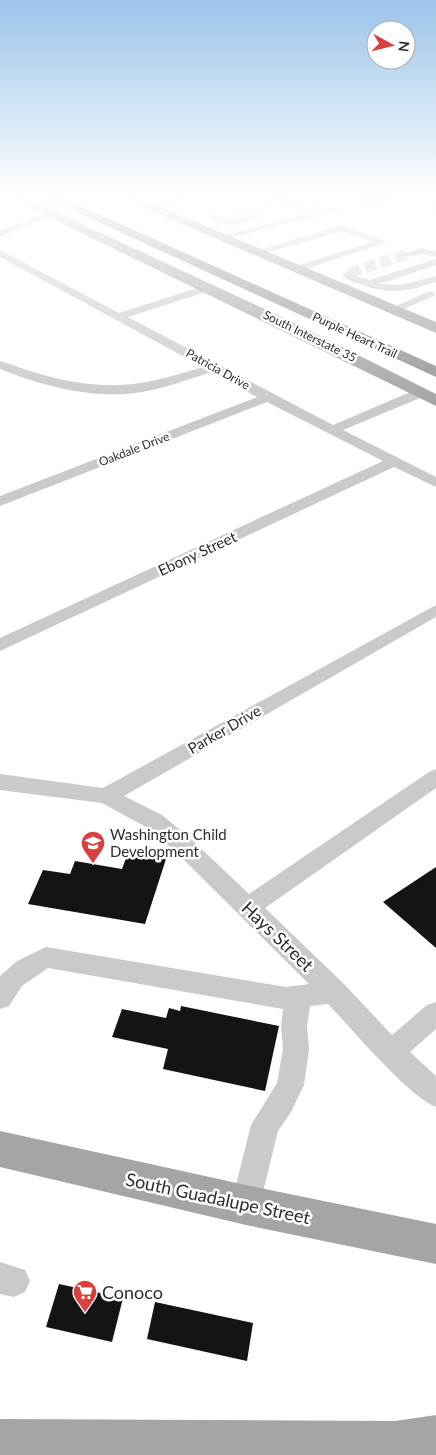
<svg xmlns="http://www.w3.org/2000/svg" width="436" height="1455" font-family="Lato,sans-serif">
  <style>
    .building { fill: #141414 }
    .lines { fill: none; stroke-linecap: round; stroke-linejoin: round }
    .minor-tunnel { stroke: #d5d5d5; stroke-width: 11; stroke-dasharray: 11 5; stroke-linecap: butt }
    .minor { fill: #cacaca; fill-rule: evenodd }
    .major { fill: #a5a5a5; fill-rule: evenodd }
    .highway { fill: #949494; fill-rule: evenodd }
    .labels { text-anchor: middle; dominant-baseline: central; stroke-width: 5; stroke-linejoin: round; paint-order: stroke }
    .far-street-label { font-size: 12px; fill: #2d2d2d; stroke: #fff }
    .street-label { font-size: 15px; fill: #2d2d2d; stroke: #fff }
    .poi-label { font-size: 15px; fill: #2d2d2d; stroke: #fff; text-anchor: start }
    .near-street-label { font-size: 18px; fill: #2d2d2d; stroke: #fff }
    .near-poi-label { font-size: 18px; fill: #2d2d2d; stroke: #fff; text-anchor: start }
  </style>
  <rect width="100%" height="100%" fill="#fff"/>
  <!-- building -->
  <path class="building" d="M129 850 167 856 145 924 28 904 43 870 70 874 75 861 122 869Z
    M436 867V948L383 902Z
    M181 1006 279 1026 265 1091 163 1069 168 1049 112 1037 122 1009 166 1018 169 1008 180 1011Z
    M59 1284 123 1298 112 1342 46 1327Z
    M155 1302 253 1323 247 1361 147 1339Z"/>
  <g class="lines">
    <!-- minor-tunnel -->
    <path class="minor-tunnel" d="M234 211 251 207
      M350 273 408 254"/>
    <!-- minor -->
    <path class="minor" d="M173 199H188L151 211 146 208Z
      M270 199H294L322 210 361 199H395L436 206V212L375 201 222 240V236L312 212 283 201 251 210 246 207Z
      M47 212 55 214 0 237V231Z
      M215 214 232 220 255 214 260 217 231 226 212 219 210 217Z
      M343 225 387 242 297 272 292 269 293 267 372 242 343 231 258 255 253 252Z
      M421 248 436 251V257L421 254 408 257 403 254Z
      M0 250 119 313 207 285H215V289L128 317 333 425 415 390H425L427 393 425 396 343 430 436 477V487L394 467 0 651V638L383 461 267 402 0 506V496L257 397 212 372C189 379 166 388 142 392 95 400 43 386 0 369V361C17 366 34 373 51 377 113 392 144 385 203 367L0 257Z
      M436 259V265L380 284 401 285 436 276V282C410 291 389 295 363 285 355 282 347 281 342 275L350 270 354 271V275L369 280Z
      M430 291 435 294 434 296 397 312H389L387 310Z
      M436 605V617L124 796 162 815 190 838 249 894 429 772 436 769V788L265 908 344 984 392 1035 427 1005 436 1002V1029L410 1052 436 1076V1107C408 1096 352 1029 328 1004L310 1006 307 1026 309 1049 304 1085 291 1112 278 1131 257 1216 246 1220 235 1216 231 1205 251 1125 277 1083 283 1049 281 1026 283 1009 48 968 22 986 9 1006 0 1009V976L17 961 46 947 286 987 309 984 174 850 146 827 102 803 0 790V774L103 788Z
      M0 1262 25 1270 30 1281 25 1292 14 1297 0 1294Z"/>
    <!-- major -->
    <path class="major" d="M12 199H28L286 319 436 394V406Z
      M124 199H141L436 322V333Z
      M0 1131 246 1185 436 1224V1264L246 1225 0 1167Z
      M436 1415V1455H0V1419L395 1421Z"/>
    <!-- highway -->
    <path class="highway" d="M48 199H65L436 366V377Z"/>
  </g>
  <!-- sky -->
  <linearGradient id="sky" x2="0" y2="1"><stop stop-color="#9bc3e8"/><stop offset="0.49" stop-color="#fff"/><stop offset="1" stop-color="#fff" stop-opacity="0"/></linearGradient>
  <rect width="436" height="403" fill="url(#sky)"/>
  <!-- icons -->
  <defs>
    <symbol id="school-pin" viewBox="-11 -11 22 30"><path d="M0 17L-7.5 6A9.5 9.5 0 1 1 7.5 6Z" fill="#d6413e" stroke="#fff"/><path d="M0-5L7-2L0 1L-7-2ZM-4 1L0 2.5L4 1V4Q0 6-4 4Z" fill="#fff"/></symbol>
    <symbol id="supermarket-pin" viewBox="-11 -11 22 30"><path d="M0 17L-7.5 6A9.5 9.5 0 1 1 7.5 6Z" fill="#d6413e" stroke="#fff"/><path d="M-6-5.5h2.5l.6 2H6L4.5 2H-2.5L-4.4-4H-6ZM-1.5 3.2a1.3 1.3 0 1 0 .1 0ZM3 3.2a1.3 1.3 0 1 0 .1 0Z" fill="#fff"/></symbol>
  </defs>
  <g fill-rule="evenodd">
    <use href="#school-pin" x="79" y="829" width="28" height="38"/>
    <use href="#supermarket-pin" x="71" y="1278" width="28" height="38"/>
  </g>
  <g class="labels">
    <!-- far-street labels -->
    <g class="far-street-label">
      <text transform="translate(355 335) rotate(25)">Purple Heart Trail</text>
      <text transform="translate(310 336) rotate(26)">South Interstate 35</text>
      <text transform="translate(218 369) rotate(29)">Patricia Drive</text>
      <text transform="translate(134 449) rotate(-21)">Oakdale Drive</text>
    </g>
    <!-- street labels -->
    <g class="street-label">
      <text transform="translate(197 553) rotate(-25)">Ebony Street</text>
      <text transform="translate(224 729) rotate(-30)">Parker Drive</text>
    </g>
    <!-- poi labels -->
    <g class="poi-label">
      <text x="110" y="834">Washington Child<tspan x="110" dy="17">Development</tspan></text>
    </g>
    <!-- near-street labels -->
    <g class="near-street-label">
      <text transform="translate(278 936) rotate(44)">Hays Street</text>
      <text transform="translate(218 1198) rotate(12)">South Guadalupe Street</text>
    </g>
    <!-- near-poi labels -->
    <g class="near-poi-label">
      <text x="102" y="1292">Conoco</text>
    </g>
  </g>
  <!-- north arrow -->
  <g transform="translate(391 45) rotate(97)"><circle r="24" fill="#ffffff" stroke="#ababab"/>
  <path d="M0-4L9 19L0 12L-9 19Z" fill="#d6413e"/>
  <text y="-8" font-size="14" font-weight="bold" text-anchor="middle" fill="#2d2d2d">N</text>
  </g>
</svg>
